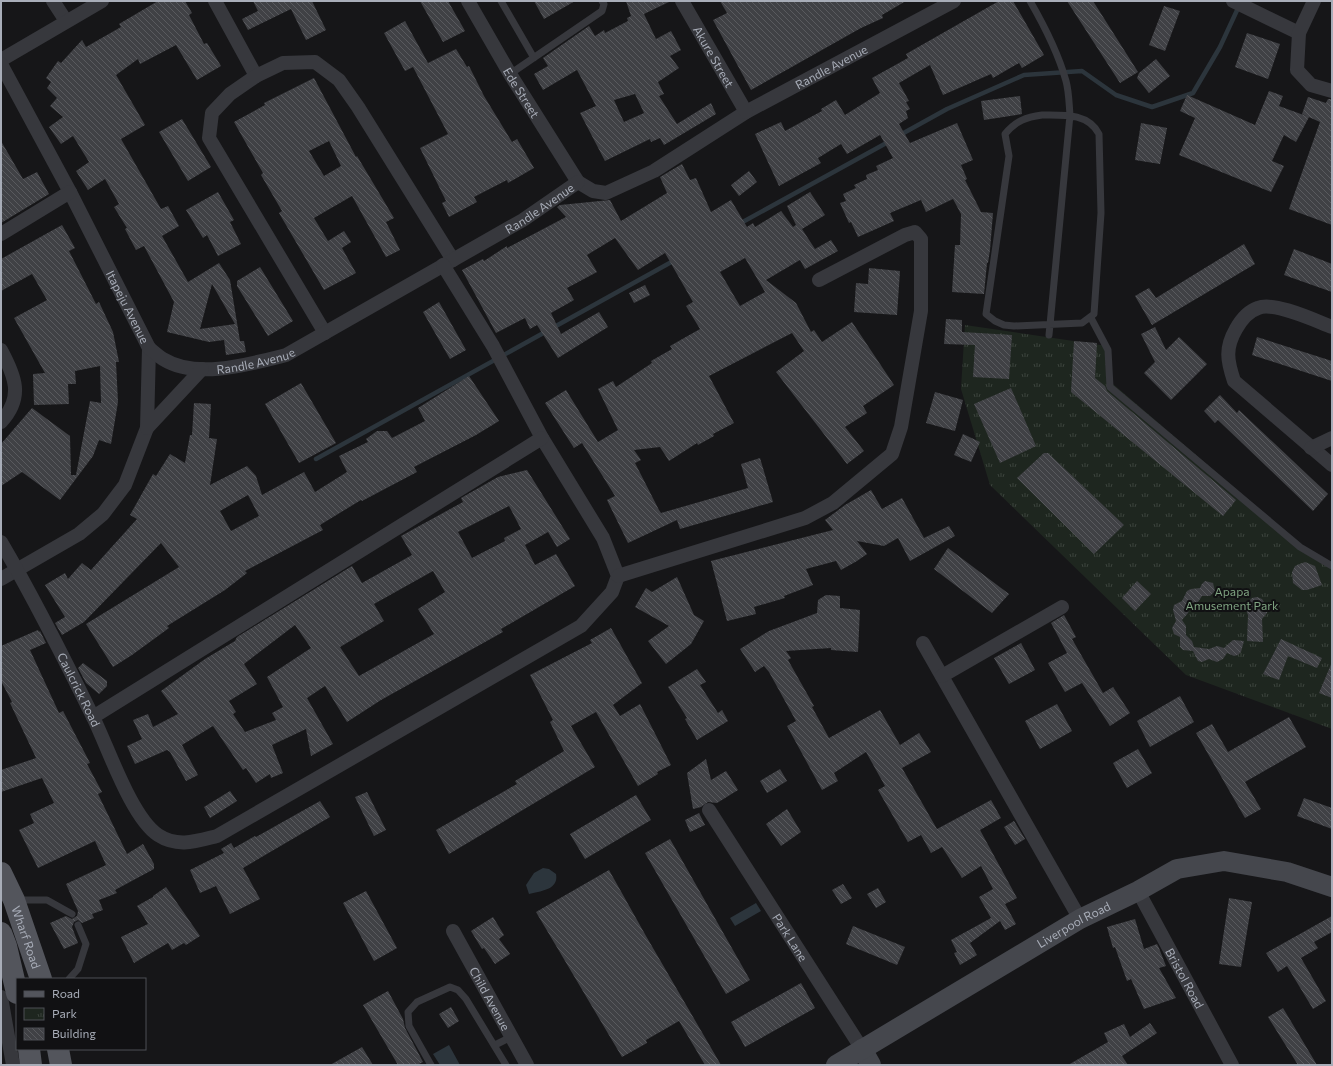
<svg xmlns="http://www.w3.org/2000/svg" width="1333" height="1066" font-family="Commissioner,sans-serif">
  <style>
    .park { fill: url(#park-tufts) }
    .water { fill: #2c353c }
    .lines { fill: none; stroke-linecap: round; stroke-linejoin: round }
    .stream { stroke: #2c353c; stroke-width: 4.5 }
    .building { fill: url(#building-back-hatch); fill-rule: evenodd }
    .lane { stroke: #37383d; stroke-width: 7 }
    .street { stroke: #37383d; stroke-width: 14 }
    .secondary { stroke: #45474d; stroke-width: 20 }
    .primary { stroke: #53555c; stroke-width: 22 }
    .labels { text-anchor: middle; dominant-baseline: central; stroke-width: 4; stroke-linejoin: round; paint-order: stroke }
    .street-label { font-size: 12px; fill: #a8adb8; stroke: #111113 }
    .park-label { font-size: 12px; fill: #7fa381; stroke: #111113 }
  </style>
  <defs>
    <pattern id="park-tufts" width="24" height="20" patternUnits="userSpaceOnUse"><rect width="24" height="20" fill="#1e261f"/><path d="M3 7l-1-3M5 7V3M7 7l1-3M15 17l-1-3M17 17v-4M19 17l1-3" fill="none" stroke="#3c433d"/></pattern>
    <pattern id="building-back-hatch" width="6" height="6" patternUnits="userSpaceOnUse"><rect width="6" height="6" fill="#404145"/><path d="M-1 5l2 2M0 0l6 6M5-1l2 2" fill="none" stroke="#595a5e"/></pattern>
  </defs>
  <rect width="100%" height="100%" fill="#161618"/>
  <!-- park -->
  <path class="park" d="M965 325 1107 346 1106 378 1306 549 1332 564V729L1186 675 990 485 961 389Z"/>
  <!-- water -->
  <path class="water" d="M543 868 549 869 556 874C559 890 541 891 529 894L526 885 534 873Z
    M756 903 761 911 735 926 730 918Z
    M449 1045 460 1065H440L433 1054Z"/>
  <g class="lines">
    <!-- stream -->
    <path class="stream" d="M900 135 947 109 1024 75 1082 71 1116 95 1152 107 1193 93 1220 47 1239 6
      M739 224 890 141
      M316 459 675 260"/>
  </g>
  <!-- building -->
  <path class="building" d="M158 1H185L192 13 189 15 204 44 207 43 221 66 197 80 176 45 140 64 138 59 116 75 145 125 121 139 161 209 168 206 179 226 162 236 188 282 219 263 230 280 240 341H244L246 352 226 355 224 340 209 342 167 332 174 302 144 246 136 250 125 229 127 228 114 207 119 204 105 179 88 190 76 171 89 162 73 136 61 144 49 127 63 117 50 106 57 98 47 88 51 82 46 78 58 61 61 63 82 40 86 47 121 27 119 24ZM212 284 235 324 200 329Z
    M253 1H312L326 30 306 40 291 9 248 30 242 19 258 11Z
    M420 1H448L465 31 443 42Z
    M534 1H575L544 19Z
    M626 1H671L644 14 656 39 671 31 681 50 670 56 679 68 658 82 664 94 659 96 677 124 711 103 716 114 664 145 660 138 651 142 650 139 605 161 580 113 596 106 577 70 543 90 534 74 548 66 543 58 589 26 595 36 604 30 605 33 628 21 627 18 631 16ZM635 94 644 113 624 122 614 100Z
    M720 1H906L882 15 883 18 861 28 751 90 713 20 727 13Z
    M999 1H1013L1044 55 1022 68 1019 63 993 78 991 74 943 95 930 65 899 83 909 101 906 102 910 109 906 111 908 118 899 124 910 143 957 123 973 160 961 165 967 179 965 180 981 212 993 213 990 250 988 263H987L984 294 952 292 955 245H960L961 214 953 199 926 212 921 200 890 213 894 221 858 237 851 222 849 223 840 203 846 201 843 194 856 188 854 185 867 179 866 175 878 170 876 166 893 158 880 135 847 154 841 144 818 158 821 163 779 186 755 134 781 122 785 131 822 111 821 109 836 100 845 115 880 93 872 78 908 58 906 54Z
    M1067 1H1093L1138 72 1120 83Z
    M1164 6 1180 11 1165 51 1149 45Z
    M405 21 428 63 456 49 467 67 469 66 484 96 512 142 517 139 534 168 508 183 507 180 474 197 477 202 449 217 442 203 446 201 420 148 448 134 413 67 405 71 384 33Z
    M1247 33 1280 44 1268 79 1235 67Z
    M1156 59 1170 76 1149 93 1137 78 1139 73Z
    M314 78 356 157 357 156 394 218 386 222 400 250 386 257 352 196 314 218 328 241 344 231 351 242 342 248 356 273 324 290 279 213 282 211 261 175 263 173 234 122 265 105 264 103ZM329 141 341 166 324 176 309 151Z
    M1269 91 1283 96 1279 106 1309 117 1296 142 1284 135 1272 161 1284 166 1271 192 1179 155 1195 118 1180 111 1187 95 1255 125Z
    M1020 96 1022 114 984 120 981 101Z
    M1308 97 1326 103 1328 99H1332V225L1289 209 1320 122 1302 114Z
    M182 119 211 167 188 181 159 132Z
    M1141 123 1167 128 1160 164 1135 160Z
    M1 141 23 179 37 172 49 194 1 223Z
    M682 164 690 180 696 178 711 212 731 200 747 227 753 223 755 227 781 211 793 227 796 225 787 206 810 192 825 215 802 229 815 249 831 240 838 251 805 269 800 260 766 280 796 303 811 332 814 330 822 342 852 322 894 385 863 406 867 413 845 427 864 451 847 464 776 372 804 351 792 333 709 376 734 423 713 434 714 436 698 445 697 443 669 461 660 447 634 450 641 460 635 463 659 510 661 513 748 488 741 464 760 458 773 502 680 529 677 520 628 543 607 500 615 496 582 443 574 448 545 403 566 390 598 442 618 430 598 389 613 381 616 387 652 363 651 361 672 349 670 346 700 329 686 306 693 302 665 253 638 270 615 238 587 255 597 272 567 288 574 300 551 313 561 334 599 312 608 327 558 358 537 325 530 329 525 318 496 333 462 270 483 259 484 261 507 246V248L566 217 557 207 560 205 610 200 621 221 667 193 660 177ZM745 258 765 292 740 306 720 272Z
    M749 171 757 182 739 196 731 185Z
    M218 192 234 220 230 222 241 244 218 256 207 235 203 238 186 210Z
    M62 225 75 248 69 251 96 304 99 302 113 332 119 362H116L118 402 111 444 99 440 93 456 60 500 22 472 1 486V444L32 408 70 436 71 475H76L90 401 101 403 100 366 75 371 76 384H68L69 404 34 405 33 374 45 373 14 318 47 300 32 274 1 291V259Z
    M1244 244 1255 264 1152 325 1135 296 1149 288 1156 298Z
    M1294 249 1332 264V292L1284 275Z
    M260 267 293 321 268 336 237 286V281Z
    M869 268 900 271 897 315 854 312 856 283 868 284Z
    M645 285 650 295 634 303 629 293Z
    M439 302 466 350 450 359 423 312Z
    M946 319 962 320V332L1012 335 1009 379 973 377 975 345 944 344Z
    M1155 327 1166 350 1179 337 1207 364 1171 400 1144 373 1155 362 1141 334Z
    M1257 337 1332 361V381L1252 355Z
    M1074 341 1097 343 1095 378 1105 386 1107 391 1236 500 1223 516 1071 392Z
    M469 376 499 421 476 435 414 467 417 472 362 501 361 500 320 525 323 530 245 571 247 573 225 590 167 626 169 628 132 655 113 667 86 624 179 567 161 543 84 622 62 635 55 623 65 617 45 585 65 573 68 579 82 563 91 570 137 519 130 515 153 474 156 476 170 454 185 463 190 435H192L194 403 211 404 209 438 217 439 210 485 247 466 256 476 262 495 304 472 315 492 347 472 339 456 368 442 366 439 377 431H387L392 438 425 421 418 408ZM248 495 259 516 231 531 220 511Z
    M301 383 336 443 299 463 265 404Z
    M1011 388 1036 446 1000 463 974 404Z
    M935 392 963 400 955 431 926 423Z
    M1220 395 1237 413 1239 410 1328 494 1313 511 1218 420 1215 423 1204 411Z
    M963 434 980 442 971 462 954 455Z
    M1044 453H1048L1124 525 1094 554 1017 478Z
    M527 470 570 539 557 547 548 532 525 545 535 565 556 554 575 586 501 629 503 632 381 700 347 722 325 686 307 698 333 744 311 756 306 729 272 745 283 773 271 778 270 774 256 783 246 768 243 770 213 726 182 745 198 775 186 781 170 752 167 750 135 764 127 746 142 739 133 720 148 714 153 727 178 714 161 691 205 659 235 641 237 637 352 566 362 583 412 555 401 536 463 502 461 498 498 477ZM509 506 521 529 504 538 505 541 472 558 458 532ZM433 571 445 592 418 609 434 634 359 676 340 647 384 621 374 604ZM295 625 311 648 267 677 283 707 272 713 276 720 245 732 233 714 236 712 229 701 257 684 244 664Z
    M871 490 882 509 902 498 924 538 949 526 955 536 910 561 898 538 884 546 857 541 867 554 857 561 841 570 836 561 806 569 813 585 784 596 785 598 754 607 756 614 727 621 711 561 833 530 825 520 845 505Z
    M948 548 1009 594 992 613 934 569Z
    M1305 562 1315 566 1322 585 1307 590H1302L1293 583 1292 572 1295 566Z
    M677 577 694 615 704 621 691 644 666 664 648 641 669 626 635 607 646 588 652 592Z
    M1137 581 1151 594 1135 611 1122 598Z
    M1205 581 1213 583 1215 591 1210 596H1202L1198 602 1190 606 1188 613 1182 620 1186 626V635L1192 641 1194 647 1209 649 1217 646 1224 648 1233 640 1244 641 1241 652 1238 655 1234 656 1227 653 1223 659 1217 662 1209 659 1202 662 1198 661 1193 651 1183 650 1180 647V637L1174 634 1172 628 1176 621 1173 610 1174 605 1182 601 1187 591 1191 589 1200 588 1202 584Z
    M826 595 840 596V608L860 610 858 652 831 650V648L786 651 791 658 788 660 814 706 812 707 829 738 880 710 900 745 919 733 931 752 902 768 937 829 991 800 1001 818 980 830 1017 898 1005 904 1016 924 1005 930 1000 921 970 943 977 955 960 965 954 953 957 952 951 940 991 918 979 897 993 889 981 866 962 878 942 847 931 853 921 835 908 842 878 790 885 786 866 752 834 773 838 781 822 790 787 726 796 721 769 672 764 666 755 672 740 649 769 631 817 613 818 600Z
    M1257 597 1262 599 1268 608 1267 613 1262 619 1263 642 1247 641 1248 615 1245 608 1246 604 1252 598Z
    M1064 615 1076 637 1072 639 1103 693 1113 687 1130 713 1110 726 1082 683 1065 692 1048 663 1067 653 1051 623Z
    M611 628 642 683 613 705 620 716 640 704 671 765 657 772 658 774 638 786 596 712 571 726 595 767 449 854 436 830 517 784 515 781 564 751 550 722 553 720 530 675 592 643 590 640Z
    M38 630 39 632 40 631 46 643 30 650 59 713 63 711 90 763 87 764 102 792 98 794 127 854 143 844 154 864V869L115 890 117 893 99 900 103 910 92 914 94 918 82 923 78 920 74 922 72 927 78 943 64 949 50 923 66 916 72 919 77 916 78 911 66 884 106 865 95 841 38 868 19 830 34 823 30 814 54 803 42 778 1 792V770L36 758 10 703 12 702 1 681V646Z
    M1281 639 1322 658 1317 668 1288 656 1279 680 1263 674Z
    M1021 643 1035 670 1009 684 994 658Z
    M1332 662V698L1319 693Z
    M83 663 107 681V686L99 694 86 683 78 668Z
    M697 669 706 682 700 685 718 713 722 710 728 721 697 740 685 719 687 718 668 687Z
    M1180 696 1194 722 1150 747 1137 721Z
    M1057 704 1072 731 1040 749 1025 721Z
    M1289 717 1306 747 1245 782 1261 809 1245 818 1196 733 1212 724 1228 752Z
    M1138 749 1152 773 1127 788 1113 763Z
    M706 759 711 780 726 771 738 790 717 803 708 802 701 807 693 809 687 773Z
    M780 769 787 781 767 793 760 781Z
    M230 791 237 801 210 818 204 807Z
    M367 792 386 830 374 836 355 797Z
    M636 795 651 820 585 859 570 834Z
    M1304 798 1332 808V829L1297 816Z
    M320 801 330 817 243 868 260 899 230 914 216 886 200 893 190 870 224 853 221 849 231 843 234 848 255 836 256 837Z
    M787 809 801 832 781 846 766 824Z
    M699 813 705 825 690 832 685 820Z
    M1014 821 1025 839 1015 845 1004 827Z
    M670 839 750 980 726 994 645 853Z
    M609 870 646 936 721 1065H705L679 1021 646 1040 647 1043 622 1057 536 912Z
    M843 884 852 898 841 904 832 890Z
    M166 887 200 936 186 945 184 943 172 950 168 943 134 963 121 937 148 924 137 906 153 897V896Z
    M878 888 886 902 876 908 867 894Z
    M366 891 397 948 374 961 343 903Z
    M1229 898 1252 902 1241 967 1219 964Z
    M1332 916V932L1314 942 1318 948 1301 958 1326 1001 1313 1009 1287 966 1278 972 1266 953Z
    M493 917 504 935 499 939 510 954 495 964 484 948 482 949 471 931Z
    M1135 919 1144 949 1157 944 1159 948 1166 966 1159 968 1176 998 1144 1009 1131 979 1127 981 1115 947 1113 948 1107 927Z
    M853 926 905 947 897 965 846 944Z
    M801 983 815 1008 745 1047 731 1022Z
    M388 991 403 1019 405 1028 423 1062 417 1065H398L363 1005Z
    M451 1007 459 1021 448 1028 439 1014Z
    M1283 1008 1317 1065H1298L1268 1017Z
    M1150 1023 1157 1033 1122 1056 1128 1065H1068L1108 1042 1104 1033 1124 1024 1130 1037Z
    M362 1047 373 1065H330Z"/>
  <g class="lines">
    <!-- lane -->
    <path class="lane" d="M501 1 534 58
      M1030 1C1045 27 1058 52 1066 81 1069 92 1069 104 1070 115L1049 335
      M510 74 602 11 604 4 602 1
      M1042 115C1064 115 1088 113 1099 134L1101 213 1094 314 1082 323 1014 326 1004 325 995 321 986 314 1009 156 1005 134C1016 121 1026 117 1042 115Z
      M1091 318 1108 350 1110 387 1300 547 1332 566
      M16 900H47L72 914
      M69 979 78 969 86 944 78 925
      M495 1045 513 1036
      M431 1065 409 1026 408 1012 417 1002 450 987 458 990 466 999 506 1065"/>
    <!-- street -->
    <g class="street">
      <path d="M53 1 66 21"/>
      <path d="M215 1 256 76"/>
      <path id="s1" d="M468 1 510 74 578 182 593 191 606 193 654 171 746 112 954 1"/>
      <path id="s2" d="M682 1 746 112"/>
      <path d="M1233 1 1299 33"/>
      <path d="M1314 1 1299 33 1297 70 1311 85 1332 91"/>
      <path d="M1 60 102 1"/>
      <path id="s3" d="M1 64 70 192 149 348 147 428 125 485 103 514 79 534 1 579"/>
      <path d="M1 234 70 192"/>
      <path d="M1332 327C1316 321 1274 301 1258 308 1249 311 1241 320 1236 329 1225 348 1227 360 1234 381L1332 465"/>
      <path d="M325 333 209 138 212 113 230 94 256 76 283 63 315 62 339 80 358 107 453 260"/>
      <path id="s4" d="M149 348C154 352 158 356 163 359 197 380 250 364 286 355L523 220 578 182"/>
      <path d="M1 350C15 376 24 397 1 422"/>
      <path d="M147 428 202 369"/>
      <path d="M1311 448 1332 438"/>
      <path id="s5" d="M1 542C34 598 64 658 93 717 108 747 131 817 158 835 178 848 197 841 217 836L581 626 612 592 618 576 603 538 542 438 493 346 443 265"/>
      <path d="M618 576 805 518 833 503 892 454 901 427 921 311V239L915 232 905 235 819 280"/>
      <path d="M923 643 1080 919"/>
      <path d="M942 676 1062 607"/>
      <path d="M93 717 542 438"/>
      <path id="s6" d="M709 810 862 1049"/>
      <path id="s7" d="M1138 891 1232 1065"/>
      <path id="s8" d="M453 931 527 1065"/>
      <path d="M1 997 13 1065"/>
    </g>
    <!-- secondary -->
    <g class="secondary">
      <path d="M862 1049 871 1065"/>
      <path id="s9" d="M836 1065 1080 919 1138 891 1177 869 1224 861 1287 872 1332 887"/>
    </g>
    <!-- primary -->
    <g class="primary">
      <path id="s10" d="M1 873 14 900 41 979"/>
      <path d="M1 933 6 946 17 993"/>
      <path d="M29 1049 31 1065"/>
      <path d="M58 1049 61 1065"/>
    </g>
  </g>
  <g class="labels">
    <!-- street labels -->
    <g class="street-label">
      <text stroke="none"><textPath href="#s2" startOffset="64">Akure Street</textPath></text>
      <text stroke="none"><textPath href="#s1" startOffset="501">Randle Avenue</textPath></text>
      <text stroke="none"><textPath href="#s1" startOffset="106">Ede Street</textPath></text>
      <text stroke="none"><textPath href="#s4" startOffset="437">Randle Avenue</textPath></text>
      <text stroke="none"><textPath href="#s3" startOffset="274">Itapeju Avenue</textPath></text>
      <text stroke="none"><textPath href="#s4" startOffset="113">Randle Avenue</textPath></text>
      <text stroke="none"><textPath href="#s5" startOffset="167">Caulcrick Road</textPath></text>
      <text stroke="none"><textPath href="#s9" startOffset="276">Liverpool Road</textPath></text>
      <text stroke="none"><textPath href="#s10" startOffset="69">Wharf Road</textPath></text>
      <text stroke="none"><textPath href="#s6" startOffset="151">Park Lane</textPath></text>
      <text stroke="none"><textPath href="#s7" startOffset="99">Bristol Road</textPath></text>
      <text stroke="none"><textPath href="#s8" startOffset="77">Child Avenue</textPath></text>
    </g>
    <!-- park labels -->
    <g class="park-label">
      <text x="1232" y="591">Apapa<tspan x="1232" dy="14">Amusement Park</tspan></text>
    </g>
  </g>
  <!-- border -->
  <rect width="1333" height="1066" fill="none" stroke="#a8adb8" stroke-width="4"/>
  <!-- legend -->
  <rect x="16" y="978" width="130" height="72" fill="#111113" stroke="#4d4f55"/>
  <rect x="24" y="991" width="20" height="6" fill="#53555c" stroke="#4d4f55"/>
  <text x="52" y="998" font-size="12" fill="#a8adb8">Road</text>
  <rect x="24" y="1008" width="20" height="12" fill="url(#park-tufts)" stroke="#4d4f55"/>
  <text x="52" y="1018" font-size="12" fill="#a8adb8">Park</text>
  <rect x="24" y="1028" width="20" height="12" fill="url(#building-back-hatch)" stroke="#4d4f55"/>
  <text x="52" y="1038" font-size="12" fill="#a8adb8">Building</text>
</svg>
